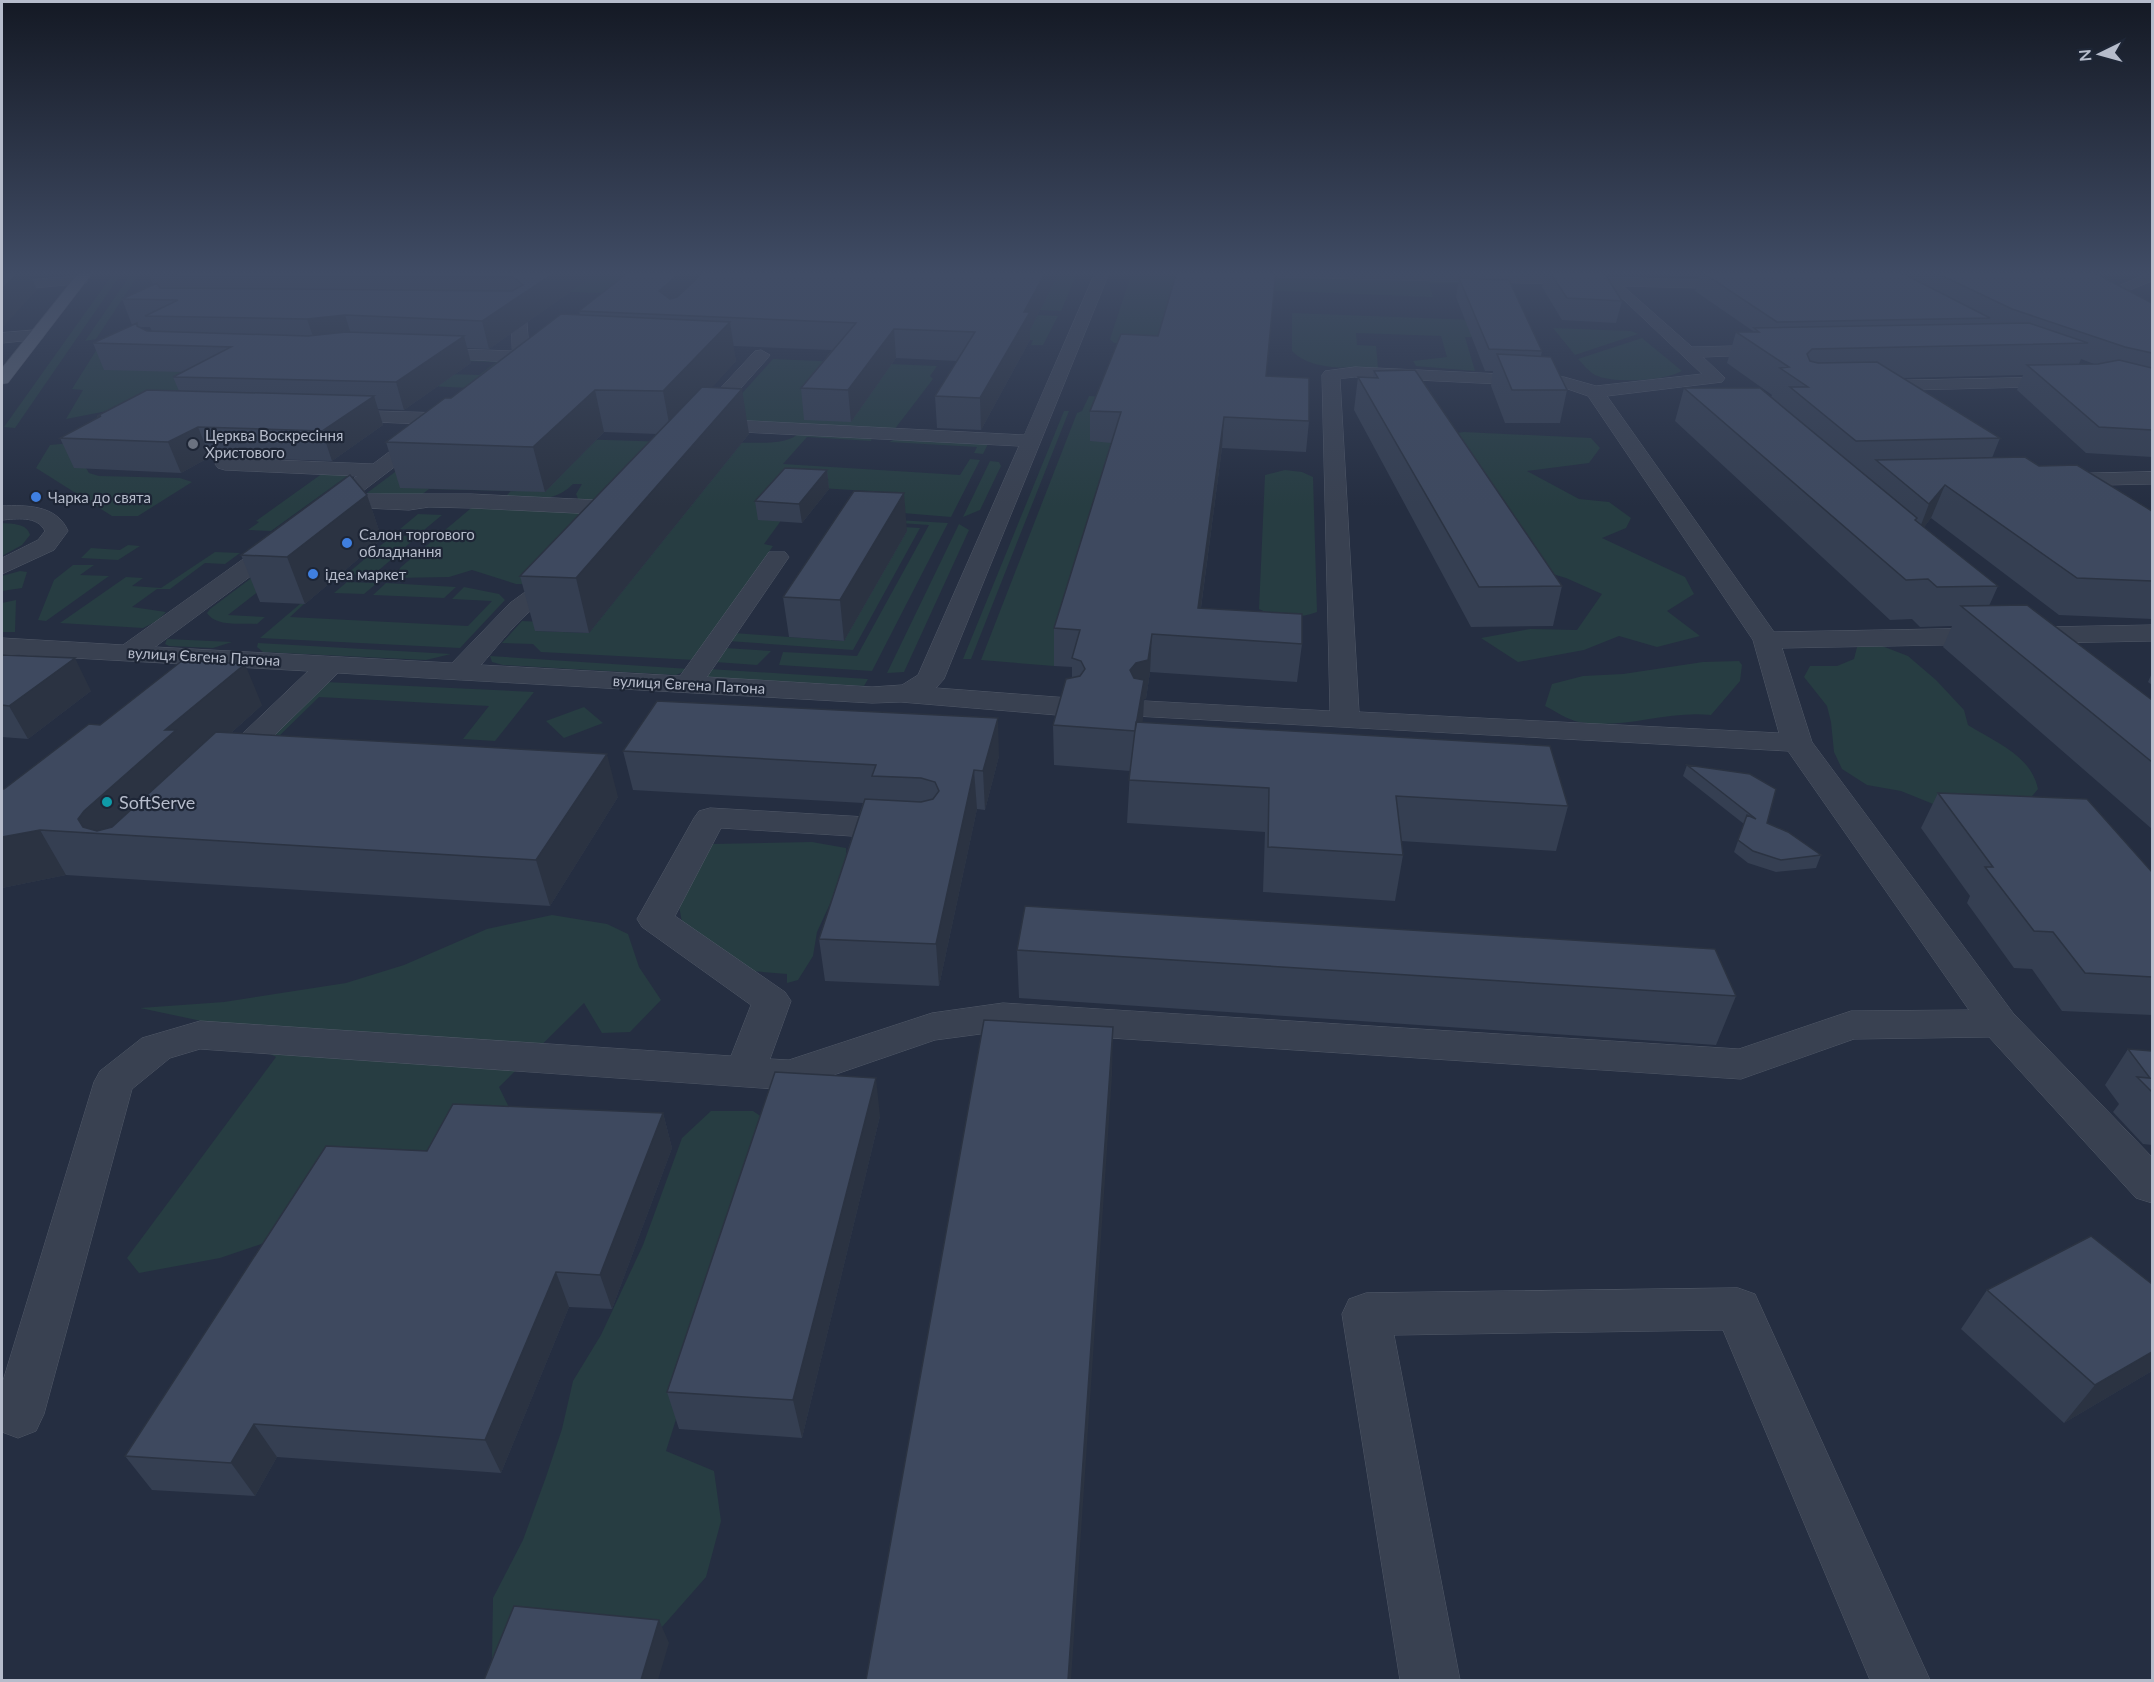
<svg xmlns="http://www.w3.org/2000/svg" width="2154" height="1682" font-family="Lato,sans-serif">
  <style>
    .green { fill: #273d42 }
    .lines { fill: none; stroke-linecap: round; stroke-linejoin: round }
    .minor-casing { stroke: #515968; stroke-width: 1 }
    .major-casing { stroke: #434a5a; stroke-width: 1 }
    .minor { fill: #394151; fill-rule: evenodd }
    .major { fill: #576071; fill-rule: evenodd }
    .wall { fill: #353f52; fill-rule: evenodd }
    .shaded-wall { fill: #2b3342 }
    .building { fill: #3e495f; stroke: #2b3342; stroke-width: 1.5 }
    .worship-dot { fill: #6b7280; stroke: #1e2636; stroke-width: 2 }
    .shop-dot { fill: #3f7fe0; stroke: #1e2636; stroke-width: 2 }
    .culture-dot { fill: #0f9aa8; stroke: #1e2636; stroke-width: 2 }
    .labels { text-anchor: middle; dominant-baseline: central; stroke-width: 4.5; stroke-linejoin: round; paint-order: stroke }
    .far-poi-label { font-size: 15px; fill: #b6bccb; stroke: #1e2636; text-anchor: start }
    .far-street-label { font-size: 15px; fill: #b6bccb; stroke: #1e2636 }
    .poi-label { font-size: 18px; fill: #b6bccb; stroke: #1e2636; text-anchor: start }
  </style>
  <rect width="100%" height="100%" fill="#252e41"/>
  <!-- green -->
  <path class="green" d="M115 271H123L15 428 4 427Z
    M133 271H141L96 339 85 341Z
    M546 271H633L602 293 536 291Z
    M1023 271 1076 276 1061 311 1039 310Z
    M1140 271 1458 280 1459 284 1429 283 1433 297 1179 287 1162 346 1114 343 1110 339 1132 272Z
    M1292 313 1501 321 1510 338 1465 337 1475 371 1416 366 1413 361 1447 357 1441 336 1356 333 1357 345 1376 346 1378 368C1350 367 1313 372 1292 351Z
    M1037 315 1058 316 1043 345H1031L1033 340H1025Z
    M1553 328 1631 331 1638 334 1575 355Z
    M1642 338 1682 371C1664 381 1614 384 1595 375 1588 371 1583 364 1578 359Z
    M97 349 318 370 479 375 496 362 468 361 474 357 509 360 468 388 389 384 133 406 66 419 83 390 72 389Z
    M773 359 937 366 930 376 933 379 894 430 718 420Z
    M1089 396 1106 397 1121 443 1054 666 981 660 1077 413 1082 411Z
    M1064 411H1069L971 659H963Z
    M800 432 872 438 871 441 807 437 783 464 960 475 970 459 980 460 951 517 890 512 900 493 788 486 780 522 764 544 773 546 695 660 541 652 533 644 502 643 522 621 543 622 536 631 589 633 740 443C757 442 788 446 800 432Z
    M1464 432 1591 438 1600 448 1589 463 1527 471 1579 499 1609 502 1631 518 1626 528 1602 538 1685 577 1694 594 1667 611 1700 636 1657 647 1619 636 1584 650 1518 662 1481 638 1530 629 1577 630 1602 594 1566 578 1519 564 1429 437Z
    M574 439 672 442 619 499 579 501 576 494 582 484H573C554 504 528 499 503 499L511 491 545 492 429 489 420 496 367 493 419 454Z
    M896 439 987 444V446L983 454 974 453 977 447 889 442Z
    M71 443 89 473 99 476 180 478 192 482 138 516H112L36 468 50 445Z
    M990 461 999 462 1001 466 980 510 963 517Z
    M1285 470 1302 472 1313 477 1317 612C1299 619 1276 618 1259 609L1265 475Z
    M323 473 350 474 271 531 248 530 259 522 256 521Z
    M476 504 590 510 527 584H516L472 570 449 577 393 578 401 567Z
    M418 514 442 515 424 530 400 529Z
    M897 520 948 523 872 671 779 665 783 652 857 656 929 525 885 522Z
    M2 523C12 524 27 523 30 535L22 545 2 556Z
    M851 524 920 528 853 650 728 641 734 633 844 641Z
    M959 524 969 530 904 672 887 673Z
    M393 535 417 537 398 553 373 552Z
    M128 545 140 546 118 560 81 558 91 548 120 550Z
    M215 552 240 553 225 564 205 563 170 589H157L132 607 166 612 157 621 143 628 60 623 126 577 143 578 132 586 161 588Z
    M282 555 304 556 228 615 265 617 257 624C241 623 216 627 207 613L210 609Z
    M367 557 393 558 372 576 347 574Z
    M73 565H94L80 575 109 576 46 621 38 620 54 580Z
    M20 571 27 572 22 588 2 591V576Z
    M347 582 377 583 364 594 334 593Z
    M386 583 456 587 444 598 373 595Z
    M464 587 499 594 505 600 460 648 260 638 300 604H304L290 617 468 626 492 601 452 599Z
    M16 600 15 632H2V603Z
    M167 639 232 642 213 648 169 646 165 644Z
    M258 643 451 654 426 660 263 652 257 647Z
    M1882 646 1908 656 1936 680 1964 710 1968 725C1995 742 2031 755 2038 789L2028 801 2002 796 1997 808H1943L1901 791 1867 785 1842 769 1834 752 1831 722 1827 706 1804 677 1810 666H1837L1854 659 1857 647Z
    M725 648 771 651 757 665 715 662Z
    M490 656 690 669 676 675 503 665 492 662Z
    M1739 661 1742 665 1740 681 1711 715C1668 710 1623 730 1579 722 1568 720 1555 711 1545 706L1552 684 1583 676 1623 674 1703 662Z
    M709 669 868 679 864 686 705 677Z
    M325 682 534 692 495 741 463 739 489 706 319 697 238 776 227 775Z
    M584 707 603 723 564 738 546 721Z
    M812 842 846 848 847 867 817 932 813 956 798 980 787 983V974L751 971 683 928 679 906 712 844Z
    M552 915 607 924 628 934 639 967 661 1000 630 1032 602 1033 584 1003 499 1087 518 1126 273 1240 220 1258 139 1273 127 1258 276 1057 211 1023 140 1008 224 1002 346 983 404 965 487 929Z
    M711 1111H753L781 1130 708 1318 666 1451 714 1471 721 1521 706 1577 662 1627 543 1679 492 1658 493 1598 523 1540 546 1477 562 1429 573 1381 601 1335 643 1245 682 1138Z"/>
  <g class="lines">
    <defs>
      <path id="minor" d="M509 271H523L530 363 527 367H515L512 362 419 357 416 353 425 348 512 351Z
        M1096 271H1110L944 679 936 688 1069 698 1079 701 1083 707 1079 713 1069 716 901 702 872 703 338 673 238 771 227 774 216 771 212 765 216 759 308 671 2 654V638L123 645 274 537H290L294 542 290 547 155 647 452 663 510 603 532 587 550 566 559 564 568 566 571 571C559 589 544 599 528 613 511 628 496 648 481 665L680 676 769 552H785L789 557 707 677 872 687 902 685 918 675 1019 446 702 430 695 428 689 422 755 351 761 350 770 355 767 359 713 419 1024 435Z
        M1194 271H1376L1745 281 1748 284 1745 287 1740 289 1623 286 1692 347 1776 345 1785 350 1782 354 1703 357 1725 378 1722 382 1607 396 1774 632 2152 625V641L1782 648 1812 742 2013 1013 2152 1157V1203L2136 1198 1989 1037 1854 1039 1741 1079 1003 1031 935 1040 790 1090 200 1049 170 1058 132 1089 44 1414 36 1431 18 1438 2 1432V1384L94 1082 100 1071 142 1038 200 1021 731 1056 751 1005 642 927 637 919 694 818 699 811 710 808 901 819 913 822 917 829 913 836 901 839 721 828 675 916 785 992 791 1001 770 1059 789 1060 932 1013 1003 1003 1739 1049 1851 1011 1969 1010 1788 751 1135 716 1131 710 1135 704 1145 701 1330 711 1322 375 1325 371 1355 367 1564 377 1596 386 1702 374 1624 300 1603 285 1201 275ZM1355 377 1562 387 1588 396 1753 640 1779 733 1359 712 1340 379Z
        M2152 272V281L2120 294 2112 289Z
        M81 276 86 277 88 280 86 283 2 291V282Z
        M36 330 44 335 42 339 2 343V333Z
        M2064 377 2073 382 2070 386 1870 391 1861 386 1870 381Z
        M337 410 445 413 455 419 445 425 330 420 327 416 330 412Z
        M428 426 435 428 438 432 435 436 359 494H471L616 501 624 503 627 508 624 513 616 515 471 508 429 507 409 510 343 507 331 516H315L312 511 315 506 357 476 225 470 218 468 215 464 218 460 225 458 373 464 421 428Z
        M2152 472V484L2055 486 2047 485 2044 480 2047 475 2055 474Z
        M2 506C27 505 57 505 68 531L54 550 2 574V558L38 540 45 531C37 515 16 519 2 520Z
        M1738 1288 1755 1294 1930 1680H1870L1723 1330 1394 1335 1460 1680H1400L1342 1314 1349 1299 1366 1293Z"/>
      <path id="major" d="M80 271H94L8 383 2 384V368Z"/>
    </defs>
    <!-- minor casing -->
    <use href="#minor" class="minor-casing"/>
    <!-- major casing -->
    <use href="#major" class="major-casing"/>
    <!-- minor -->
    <use href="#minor" class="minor"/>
    <!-- major -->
    <use href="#major" class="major"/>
  </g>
  <!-- wall -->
  <path class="wall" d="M148 271H600L489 349 467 348 471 363 404 410 378 409 383 425 332 461 210 457 181 473 74 468 60 438 97 418V416L179 391 173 377 183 372 104 370 93 343 132 325 122 299 153 285ZM140 327H150L152 331H147Z
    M613 271H1060L1030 330V340L981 430 937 428 935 396 957 361 896 358 851 422 804 420 801 388 832 350 733 346 736 361 712 387 749 434 589 633 535 631 520 576 657 434 604 432 545 492 400 488 386 442 451 398 580 315 579 311 620 279ZM694 274 700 275 695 280Z
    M1532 271H1603L1622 301 1616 323 1562 320 1542 287 1545 273H1533Z
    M1666 271H2091L2152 303V457L2086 453 2017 390 2023 375 1903 378 2000 438 1992 458 2039 466 2152 511V619L2059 615 1931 518 1924 527 1998 586 1989 606 2152 700V829L1943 647 1952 626 1920 627 1912 619 1890 620 1675 421 1684 388 1771 397 1772 395 1727 363 1736 332H1753V331L1695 291 1699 276H1673ZM2081 359 2094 364H2079Z
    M1459 278 1542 351 1541 356 1567 390 1560 423H1505L1491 386 1493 371H1485L1456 297Z
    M1374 371 1562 586 1553 626 1471 627 1354 410 1358 377 1373 378Z
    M1267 376 1309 421 1306 452 1222 448 1201 608 1302 644 1297 682 1150 672 1146 699H1144L1142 722 1568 806 1556 851 1401 841 1403 855 1395 901 1263 892 1265 832 1127 823 1130 771 1054 765 1053 725 1072 678V667L1054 666V628L1112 443 1090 441V411Z
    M827 470 829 489 802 523 758 520 755 501Z
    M367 495 382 539 305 604 260 602 241 555Z
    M907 531 844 641 789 637 783 597Z
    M2 655 91 691 28 739 2 737Z
    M2152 673V685L2148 682Z
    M262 705 231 733 618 797 550 906 66 875 2 888V789H4L100 725Z
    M623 751 999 756 985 810 977 809 939 986 825 981 819 939 863 803 633 790Z
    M1687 765 1767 823 1821 855 1816 868 1776 872 1748 863 1734 852 1744 824 1683 776Z
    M1938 793 2152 872V1015L2062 1011 2032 969 2014 968 1967 903 1970 896 1921 828Z
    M1017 950 1736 996 1716 1045 1019 998Z
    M2128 1049 2152 1051V1145L2143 1144 2113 1112 2119 1104 2105 1085Z
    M663 1113 672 1148 612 1309 569 1307 501 1473 277 1457 255 1496 152 1490 125 1456 427 1151Z
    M880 1116 802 1438 679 1429 667 1392Z
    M2152 1284V1371L2064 1423 1961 1329 1987 1290Z"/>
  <!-- shaded-wall -->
  <path class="shaded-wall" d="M2 271H55L50 276 32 278 37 290 4 326H2Z
    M557 271H600L489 349 482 321Z
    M618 271H626V275L620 279Z
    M682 271H694L696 288 668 315 659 291Z
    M1046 271H1060L1030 330V340L981 430 980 398Z
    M1882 271H1890L1889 274 1880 279Z
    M345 315 354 344 317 348 307 319Z
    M730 322 736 361 671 434 663 391Z
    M894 329 896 358 851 422 848 390Z
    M464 336 471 363 404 410 396 382Z
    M742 389 749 434 589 633 576 578Z
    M595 390 604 432 545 492 533 447Z
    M374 396 383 425 332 461 322 431Z
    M1224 417 1222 448 1197 637 1198 608Z
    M198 427 210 457 181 473 168 442Z
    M827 470 829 489 802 523 799 504Z
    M1945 485 1931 518 1916 538 1929 504Z
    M904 493 907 531 844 641 840 600Z
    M367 495 382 539 305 604 287 557Z
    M1152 634 1150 672 1146 699H1144L1143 719 1134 771 1135 731 1130 670Z
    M75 658 91 691 28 739 9 706Z
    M245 664 262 705 193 767 130 835 86 833 78 819 84 811 165 730Z
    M998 718 999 756 985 810 983 771Z
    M607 754 618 797 550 906 536 860Z
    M974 770 977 809 939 986 936 944Z
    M40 830 66 875 2 888V837Z
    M1113 1027 1112 1076 1071 1680H1068Z
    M876 1078 880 1116 802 1438 793 1400Z
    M663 1113 672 1148 612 1309 600 1275Z
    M556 1272 569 1307 501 1473 485 1440Z
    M2152 1352V1371L2064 1423 2095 1385Z
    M254 1424 277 1457 255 1496 231 1463Z
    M659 1620 669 1643 658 1680H641Z"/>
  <!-- building -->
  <path class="building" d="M2 271H19L2 289Z
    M183 271H557L482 321 345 315 307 319 145 316 178 300 122 299 157 283 160 288 512 291 523 285 513 277 171 276Z
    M628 271H682L659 291 670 299 677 297 705 271H1046L1024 312H1030L980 398 935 396 975 332 894 329 848 390 801 388 856 323 579 311 629 272Z
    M1177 271H1276L1266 376 1309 378V421L1224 417 1198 608 1302 614V644L1152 634 1148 660 1136 663 1130 670 1134 678 1144 680 1135 731 1053 725 1066 679 1080 676 1085 669 1081 661 1072 658 1080 630 1054 628 1121 412 1090 411 1121 334 1158 336Z
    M1549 271H1603L1622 301 1567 298Z
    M1700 271 1902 273 1990 318 1777 322Z
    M1932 271H2091L2152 303V353L2125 347 2012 309Z
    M1459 278 1509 280 1542 351 1489 349Z
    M561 314 730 322 663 391 595 390 533 447 386 442 445 398H451Z
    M137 323V326L147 331 308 336 346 332 464 336 396 382 173 377 231 347 93 343Z
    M2029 323 2088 343 1812 349 1807 354 1810 361 1818 363 1877 362 2000 438 1856 441 1790 387H1808L1780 368 1789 367 1736 332H1759L1754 328Z
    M1497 354 1551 357 1567 390H1512Z
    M2119 360 2152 368V430L2099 427 2027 365 2098 364Z
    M1415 370 1562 586 1479 587 1358 377 1378 378 1374 371Z
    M702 387 742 389 576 578 520 576Z
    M1684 388H1760L1917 518 1915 520 1998 586 1937 587 1928 579 1906 580Z
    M147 390 374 396 322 431 198 427 168 442 60 438 101 416H97Z
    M2025 457 2039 466 2077 465 2152 511V581L2077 578 1945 485 1929 504 1876 460Z
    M785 468 827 470 799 504 755 501Z
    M350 475 367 495 287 557 241 555Z
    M854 491 904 493 840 600 783 597Z
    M2027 605 2152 700V762L1961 606Z
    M2 655 75 658 9 706 2 705Z
    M183 660 245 664 165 730H176L84 811 78 819 83 827 97 831 112 827 216 732 607 754 536 860 40 830 2 837V789H4L89 724 100 725Z
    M657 701 998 718 983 771 974 770 936 944 819 939 865 799 921 802 933 799 939 791 935 782 921 778 872 776 876 765 623 751Z
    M1136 722 1550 746 1568 806 1396 796 1403 855 1268 847 1269 788 1129 780Z
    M1687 765 1750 774 1776 789 1767 823 1788 832 1821 855 1781 860 1753 851 1738 840 1747 815 1756 819Z
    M1938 793 2087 799 2152 872V977L2085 973 2053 932 2034 931 1985 867H1993Z
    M1025 906 1715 949 1736 996 1017 950Z
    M984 1020 1113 1027 1068 1680H866Z
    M2128 1049 2152 1051V1092L2137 1077 2150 1078Z
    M775 1072 876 1078 793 1400 667 1392Z
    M453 1104 663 1113 600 1275 556 1272 485 1440 254 1424 231 1463 125 1456 326 1146 427 1151Z
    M2091 1236 2152 1284V1352L2095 1385 1987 1290Z
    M514 1606 659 1620 641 1680H484Z"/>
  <!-- sky -->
  <linearGradient id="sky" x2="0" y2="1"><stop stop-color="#141924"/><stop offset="0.54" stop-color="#404c65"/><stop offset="1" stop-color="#404c65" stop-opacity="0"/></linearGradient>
  <rect width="2154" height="506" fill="url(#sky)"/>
  <!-- markers -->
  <circle class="worship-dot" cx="193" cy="444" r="6"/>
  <g class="shop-dot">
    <circle cx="36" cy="497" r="6"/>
    <circle cx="347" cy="543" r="6"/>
    <circle cx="313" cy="574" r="6"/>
  </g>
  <circle class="culture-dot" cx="107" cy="802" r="6"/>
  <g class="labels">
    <!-- far-poi labels -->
    <g class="far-poi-label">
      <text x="205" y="435">Церква Воскресіння<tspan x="205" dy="17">Христового</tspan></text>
      <text x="48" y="497">Чарка до свята</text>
      <text x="359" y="534">Салон торгового<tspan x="359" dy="17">обладнання</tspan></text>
      <text x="325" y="574">ідеа маркет</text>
    </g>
    <!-- far-street labels -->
    <g class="far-street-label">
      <text transform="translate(204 656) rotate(3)">вулиця Євгена Патона</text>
      <text transform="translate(689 684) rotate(3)">вулиця Євгена Патона</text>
    </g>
    <!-- poi labels -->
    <g class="poi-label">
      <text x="119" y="802">SoftServe</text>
    </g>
  </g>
  <!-- border -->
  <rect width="2154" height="1682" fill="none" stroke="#b6bccb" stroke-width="6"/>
  <!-- north arrow -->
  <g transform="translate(2100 54) rotate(265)" stroke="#1e2636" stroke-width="4.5" paint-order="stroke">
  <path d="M0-4.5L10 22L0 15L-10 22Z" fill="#b6bccb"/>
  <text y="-9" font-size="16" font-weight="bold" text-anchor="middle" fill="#b6bccb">N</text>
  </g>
</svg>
